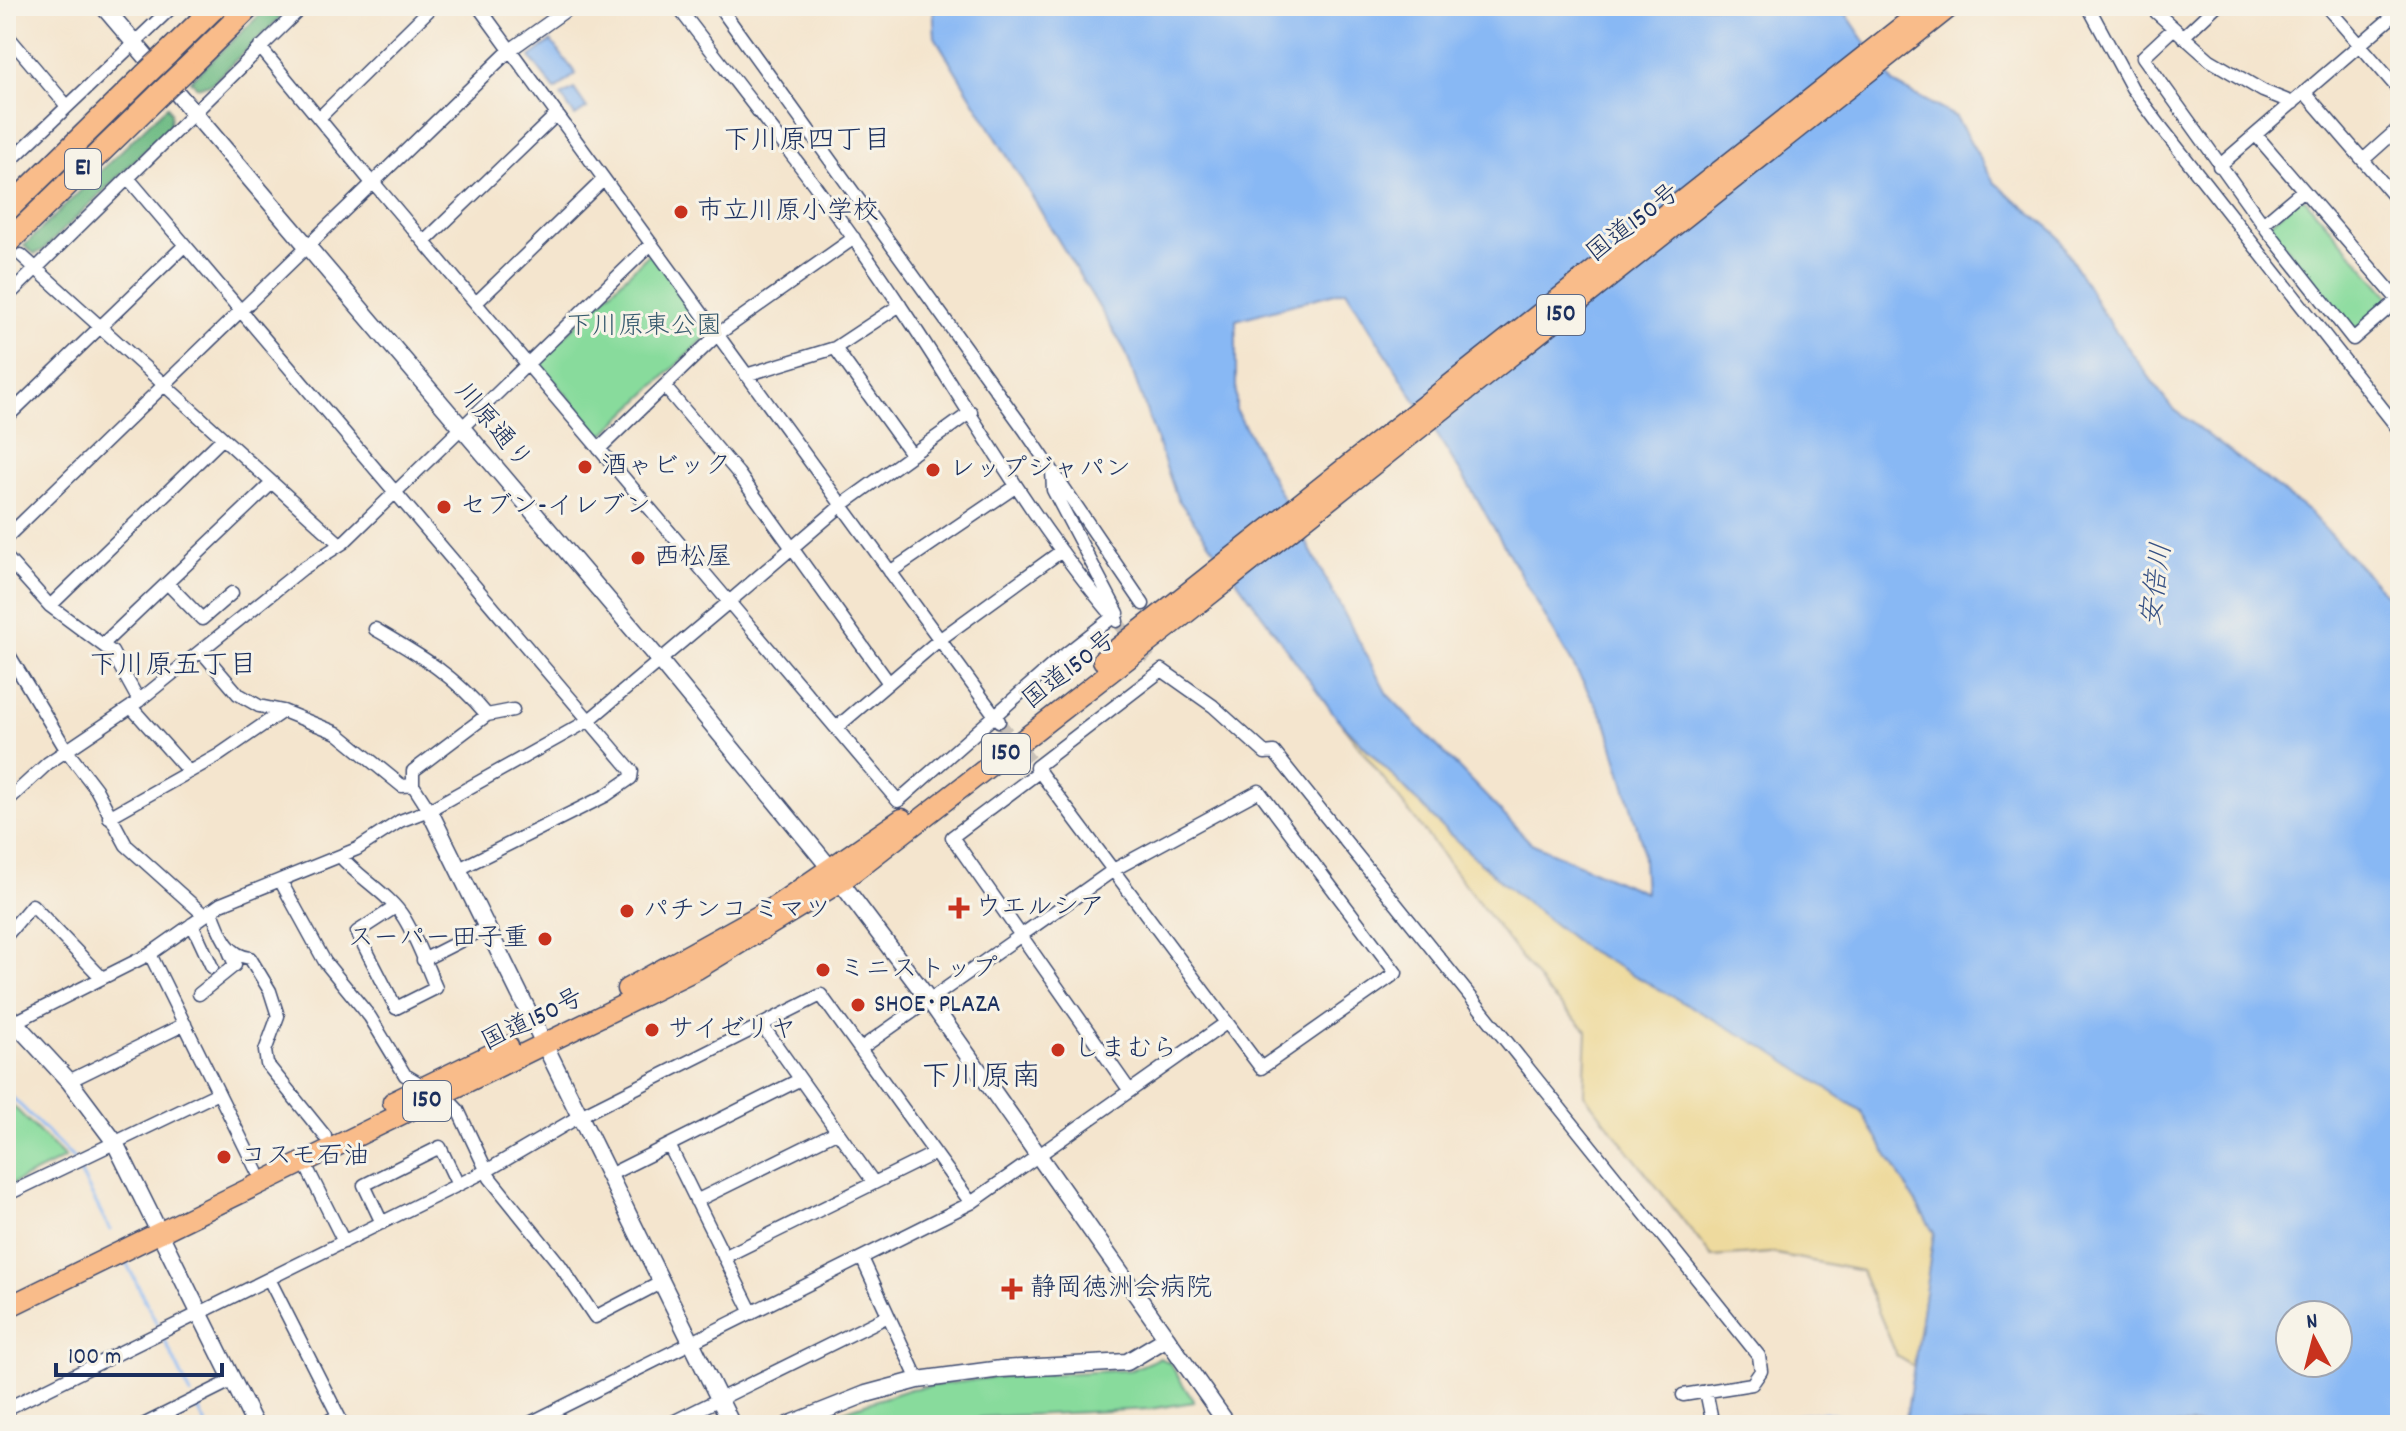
<svg xmlns="http://www.w3.org/2000/svg" width="2406" height="1431" font-family="Dekko,'Klee One',sans-serif">
  <style>
    .green { fill: #88db9c; stroke: #52857d; stroke-width: 2 }
    .forest { fill: #6ebb84; stroke: #447571; stroke-width: 2 }
    .sand { fill: #eeda9e; stroke: #84847e; stroke-width: 2 }
    .water { fill: #88b8f4; stroke: #5274a9; stroke-width: 2; fill-rule: evenodd }
    .lines { fill: none; stroke-linecap: round; stroke-linejoin: round }
    .stream { stroke: #88b8f4; stroke-width: 3 }
    .river { stroke: #88b8f4; stroke-width: 20 }
    .minor-tunnel { stroke: #c9c1b8; stroke-width: 12; stroke-dasharray: 12 6; stroke-linecap: butt }
    .minor-casing { stroke: #3c4a6f; stroke-width: 15 }
    .tertiary-casing { stroke: #3c4a6f; stroke-width: 19 }
    .trunk-casing { stroke: #3c4a6f; stroke-width: 23 }
    .motorway-casing { stroke: #3c4a6f; stroke-width: 25 }
    .minor { stroke: #fff; stroke-width: 12 }
    .tertiary { stroke: #fff; stroke-width: 16 }
    .trunk { stroke: #f9bc8a; stroke-width: 20 }
    .motorway { stroke: #f9bc8a; stroke-width: 22 }
    .motorway-bridge-casing { stroke: #3c4a6f; stroke-width: 25; stroke-linecap: butt }
    .motorway-bridge { stroke: #f9bc8a; stroke-width: 22 }
    .poi-dot { fill: #c8321e; stroke: #f7f3e8; stroke-width: 3 }
    .labels { text-anchor: middle; dominant-baseline: central; stroke-width: 6; stroke-linejoin: round; paint-order: stroke }
    .shield { fill: #f7f3e8; stroke: #5d6a87; stroke-width: 2 }
    .shield-label { font-size: 24px; font-weight: bold; fill: #1b2f5e }
    .poi-label { font-size: 26px; fill: #1b2f5e; stroke: #f7f3e8; text-anchor: start }
    .street-label { font-size: 26px; fill: #1b2f5e; stroke: #f7f3e8 }
    .park-label { font-size: 26px; fill: #365a6e; stroke: #f7f3e8 }
    .neighbourhood-label { font-size: 28px; fill: #1b2f5e; stroke: #f7f3e8 }
    .water-label { font-size: 28px; font-style: italic; fill: #365184; stroke: #f7f3e8 }
    .quarter-label { font-size: 30px; fill: #1b2f5e; stroke: #f7f3e8 }
  </style>
  <rect width="100%" height="100%" fill="#f7f3e8"/>
  <filter id="ink" filterUnits="userSpaceOnUse"><feTurbulence type="fractalNoise" baseFrequency=".0125" numOctaves="2"/><feDisplacementMap in="SourceGraphic" scale="16" xChannelSelector="R" yChannelSelector="G"/><feConvolveMatrix kernelMatrix="1 2 1 2 8 2 1 2 1" color-interpolation-filters="sRGB"/></filter>
  <filter id="wash" filterUnits="userSpaceOnUse"><feTurbulence type="fractalNoise" baseFrequency=".006" numOctaves="4" result="noise"/><feDisplacementMap in="SourceGraphic" scale="32" xChannelSelector="R" yChannelSelector="G"/><feGaussianBlur stdDeviation="1.8" result="paint"/><feColorMatrix in="noise" values="0 0 0 0 0 0 0 0 0 0 0 0 0 0 0 0 0 1.4 0 .05"/><feComposite in="paint" operator="in"/></filter>
  <g filter="url(#wash)">
    <rect width="100%" height="100%" fill="#f4e5ce"/>
    <!-- green -->
    <path class="green" d="M2298 198 2305 199 2388 295 2389 302 2355 330 2270 228V223Z
      M651 252 709 329 708 335 602 436 538 362Z
      M6 1099 65 1158 6 1187Z
      M1159 1358 1169 1362 1194 1402 1150 1409 985 1417 930 1425H802L910 1389 996 1377 1131 1370Z"/>
    <!-- forest -->
    <path class="forest" d="M269 6H292L211 84 198 87 190 81Z
      M167 106 171 113 170 126 42 251 35 254 24 246Z"/>
    <!-- sand -->
    <path class="sand" d="M1337 718 1442 827 1506 886 1583 947 1768 1049 1861 1111 1934 1233 1914 1366 1897 1356 1861 1271 1772 1253 1712 1257 1584 1094 1587 1031 1549 994Z"/>
    <!-- water -->
    <path class="water" d="M933 6H1841L1893 83 1956 117 1994 182 2056 233 2102 312 2171 407 2309 512 2400 610V1425H1905L1934 1233 1861 1111 1767 1049 1583 947 1506 886 1442 827 1337 718 1177 498 1125 350 935 37ZM1346 290 1473 492 1606 722 1642 844 1645 893 1531 843 1387 694 1236 410V320ZM2290 1315H2338V1363H2290Z
      M551 41 576 74 555 90 530 57Z
      M574 89 587 108 575 116 561 96Z"/>
    <g class="lines">
      <!-- stream -->
      <path class="stream" d="M6 1091 74 1159
        M77 1166 110 1230
        M126 1262 160 1330
        M163 1337 191 1395
        M195 1402 206 1425"/>
      <!-- river -->
      <path class="river" d="M1789 1425 1824 1421 1839 1425"/>
    </g>
  </g>
  <g filter="url(#ink)">
    <g class="lines">
      <!-- minor-tunnel -->
      <path class="minor-tunnel" d="M1118 623 1153 662
        M1000 723 1030 760"/>
      <defs>
        <path id="minor" d="M478 6 999 721
          M677 6C753 105 832 203 901 307 972 413 1033 524 1117 621
          M719 6 1024 429 1143 604
          M2088 6 2132 88 2161 127 2400 431
          M2149 6 2210 60 2263 91 2293 103
          M2326 6 2400 91
          M2173 29 2143 57 2267 230 2353 339 2400 298
          M6 34 67 106
          M2183 37 2216 6
          M260 47 372 183
          M2306 94 2400 203
          M319 118 433 6
          M2256 135 2398 300
          M2363 160 2400 127
          M6 165 173 6
          M2219 166 2400 10
          M128 178 632 771 631 778 605 796 459 869
          M373 182 729 602 842 505 971 412
          M2264 223 2303 190
          M424 242 557 114
          M21 255 340 544
          M6 298 303 6
          M476 303 604 179
          M835 348 912 455
          M746 375 835 348 900 305
          M664 386 738 473 889 683
          M6 418 185 245
          M599 449 718 334 854 238
          M6 538 510 50 572 6
          M6 557 50 606 112 652 139 701
          M890 572 1015 487
          M167 583 202 619 232 593
          M50 606 222 439
          M375 629C421 656 453 674 487 715
          M103 644 272 483
          M6 650 67 751 96 789 126 845 204 915
          M202 652 238 694 259 706 283 711 337 733 402 786 413 785
          M131 707 189 772
          M836 728 939 640 1060 552
          M1040 771 952 837 1130 1091
          M6 802 48 763 131 707 302 569 343 543 651 244
          M429 810 413 785V771L487 715 513 710
          M109 817 219 755 283 711
          M340 856C359 878 389 894 404 918 417 939 426 965 436 988L396 1008 357 932 394 908
          M280 880 325 962 370 1017 405 1075 425 1087
          M211 910C220 930 225 955 250 958L270 991 278 1016 265 1051 267 1064 325 1136
          M192 924 212 967
          M6 936 32 905 102 978
          M150 954 257 1171
          M423 960 488 927
          M199 994 235 965 229 951
          M15 1022 150 954 221 904 357 849 400 821 429 810 588 721 729 602 898 801 1058 660 1118 613 1053 490 1052 471
          M762 1025 874 1183
          M860 1049 1115 869 1259 791 1396 973 1261 1068 1036 767 1162 670 1213 706 1265 753 1274 752 1759 1356 1761 1371 1752 1384 1683 1395
          M69 1081 185 1024
          M443 1094 458 1110 490 1178 560 1265 595 1317 662 1282
          M669 1145 752 1313
          M303 1160 344 1242
          M609 1175 799 1080
          M6 1195 218 1093
          M696 1201 836 1132
          M382 1223 364 1185 440 1147 458 1185
          M724 1257 935 1153
          M862 1258 918 1380
          M269 1279 343 1425
          M1706 1391 1713 1425
          M6 1409 488 1170 580 1116 821 995 971 1203
          M6 1412 13 1425
          M143 1425 233 1380
          M321 1425 338 1416
          M526 1425 971 1203 1226 1023
          M667 1425 888 1316"/>
        <path id="tertiary" d="M103 6 660 661 830 868 929 1000 1228 1425
          M429 810 732 1425
          M6 1013 69 1081 114 1141 255 1425
          M788 1425 866 1394 918 1380 1001 1369 1127 1362 1167 1338"/>
        <path id="trunk" d="M1103 660 1928 6
          M627 989 773 908 902 819
          M393 1102 508 1046
          M6 1308 697 969 840 882 1171 625 1951 6"/>
        <path id="motorway" d="M167 54 216 6
          M185 70 250 6
          M6 211 145 75
          M6 244 160 94"/>
      </defs>
      <!-- minor casing -->
      <use href="#minor" class="minor-casing"/>
      <!-- tertiary casing -->
      <use href="#tertiary" class="tertiary-casing"/>
      <!-- trunk casing -->
      <use href="#trunk" class="trunk-casing"/>
      <!-- motorway casing -->
      <use href="#motorway" class="motorway-casing"/>
      <!-- minor -->
      <use href="#minor" class="minor"/>
      <!-- tertiary -->
      <use href="#tertiary" class="tertiary"/>
      <!-- trunk -->
      <use href="#trunk" class="trunk"/>
      <!-- motorway -->
      <use href="#motorway" class="motorway"/>
      <defs>
        <path id="motorway-bridge" d="M145 75 167 54
          M160 94 185 70"/>
      </defs>
      <!-- motorway-bridge casing -->
      <use href="#motorway-bridge" class="motorway-bridge-casing"/>
      <!-- motorway-bridge -->
      <use href="#motorway-bridge" class="motorway-bridge"/>
    </g>
  </g>
  <!-- markers -->
  <g class="poi-dot">
    <circle cx="681" cy="212" r="8"/>
    <circle cx="585" cy="467" r="8"/>
    <circle cx="933" cy="470" r="8"/>
    <circle cx="444" cy="507" r="8"/>
    <circle cx="638" cy="558" r="8"/>
    <path d="M955 896h8v8h8v8h-8v8h-8v-8h-8v-8h8z"/>
    <circle cx="627" cy="911" r="8"/>
    <circle cx="545" cy="939" r="8"/>
    <circle cx="823" cy="970" r="8"/>
    <circle cx="858" cy="1005" r="8"/>
    <circle cx="652" cy="1030" r="8"/>
    <circle cx="1058" cy="1050" r="8"/>
    <circle cx="224" cy="1157" r="8"/>
    <path d="M1008 1277h8v8h8v8h-8v8h-8v-8h-8v-8h8z"/>
  </g>
  <g class="labels">
    <!-- shield labels -->
    <g class="shield">
      <rect x="65" y="149" width="36" height="40" rx="6"/>
      <rect x="1537" y="295" width="48" height="40" rx="6"/>
      <rect x="982" y="734" width="48" height="40" rx="6"/>
      <rect x="403" y="1081" width="48" height="40" rx="6"/>
    </g>
    <g class="shield-label">
      <text x="83" y="169">E1</text>
      <text x="1561" y="315">150</text>
      <text x="1006" y="754">150</text>
      <text x="427" y="1101">150</text>
    </g>
    <!-- poi labels -->
    <g class="poi-label">
      <text x="697" y="212">市立川原小学校</text>
      <text x="601" y="467">酒ゃビック</text>
      <text x="949" y="470">レップジャパン</text>
      <text x="460" y="507">セブン-イレブン</text>
      <text x="654" y="558">西松屋</text>
      <text x="975" y="908">ウエルシア</text>
      <text x="643" y="911">パチンコ ミマツ</text>
      <text x="529" y="939" text-anchor="end">スーパー田子重</text>
      <text x="839" y="970">ミニストップ</text>
      <text x="874" y="1005">SHOE･PLAZA</text>
      <text x="668" y="1030">サイゼリヤ</text>
      <text x="1074" y="1050">しまむら</text>
      <text x="240" y="1157">コスモ石油</text>
      <text x="1030" y="1289">静岡徳洲会病院</text>
    </g>
    <!-- street labels -->
    <g class="street-label">
      <text transform="translate(1634 224) rotate(-38)">国道150号</text>
      <text transform="translate(492 427) rotate(50)">川原通り</text>
      <text transform="translate(1070 671) rotate(-38)">国道150号</text>
      <text transform="translate(533 1021) rotate(-26)">国道150号</text>
    </g>
    <!-- park labels -->
    <g class="park-label">
      <text x="644" y="327">下川原東公園</text>
    </g>
    <!-- neighbourhood labels -->
    <g class="neighbourhood-label">
      <text x="807" y="143">下川原四丁目</text>
      <text x="173" y="668">下川原五丁目</text>
    </g>
    <!-- water labels -->
    <g class="water-label">
      <text transform="translate(2159 585) rotate(-82)">安倍川</text>
    </g>
    <!-- quarter labels -->
    <g class="quarter-label">
      <text x="981" y="1079">下川原南</text>
    </g>
  </g>
  <!-- margin -->
  <rect width="2406" height="1431" fill="none" stroke="#f7f3e8" stroke-width="32"/>
  <!-- north arrow -->
  <g transform="translate(2314 1339) rotate(353)"><circle r="38" fill="#f7f3e8" stroke="#9fa5b1" stroke-width="2"/>
  <path d="M0-6L14 30L0 20L-14 30Z" fill="#c8321e"/>
  <text y="-12" font-size="22" font-weight="bold" text-anchor="middle" fill="#1b2f5e">N</text>
  </g>
  <!-- scale -->
  <path d="M56 1363v12h166v-12" fill="none" stroke="#1b2f5e" stroke-width="4"/>
  <text x="68" y="1363" font-size="24" fill="#1b2f5e" stroke="#f7f3e8" stroke-width="6" paint-order="stroke">100 m</text>
</svg>
